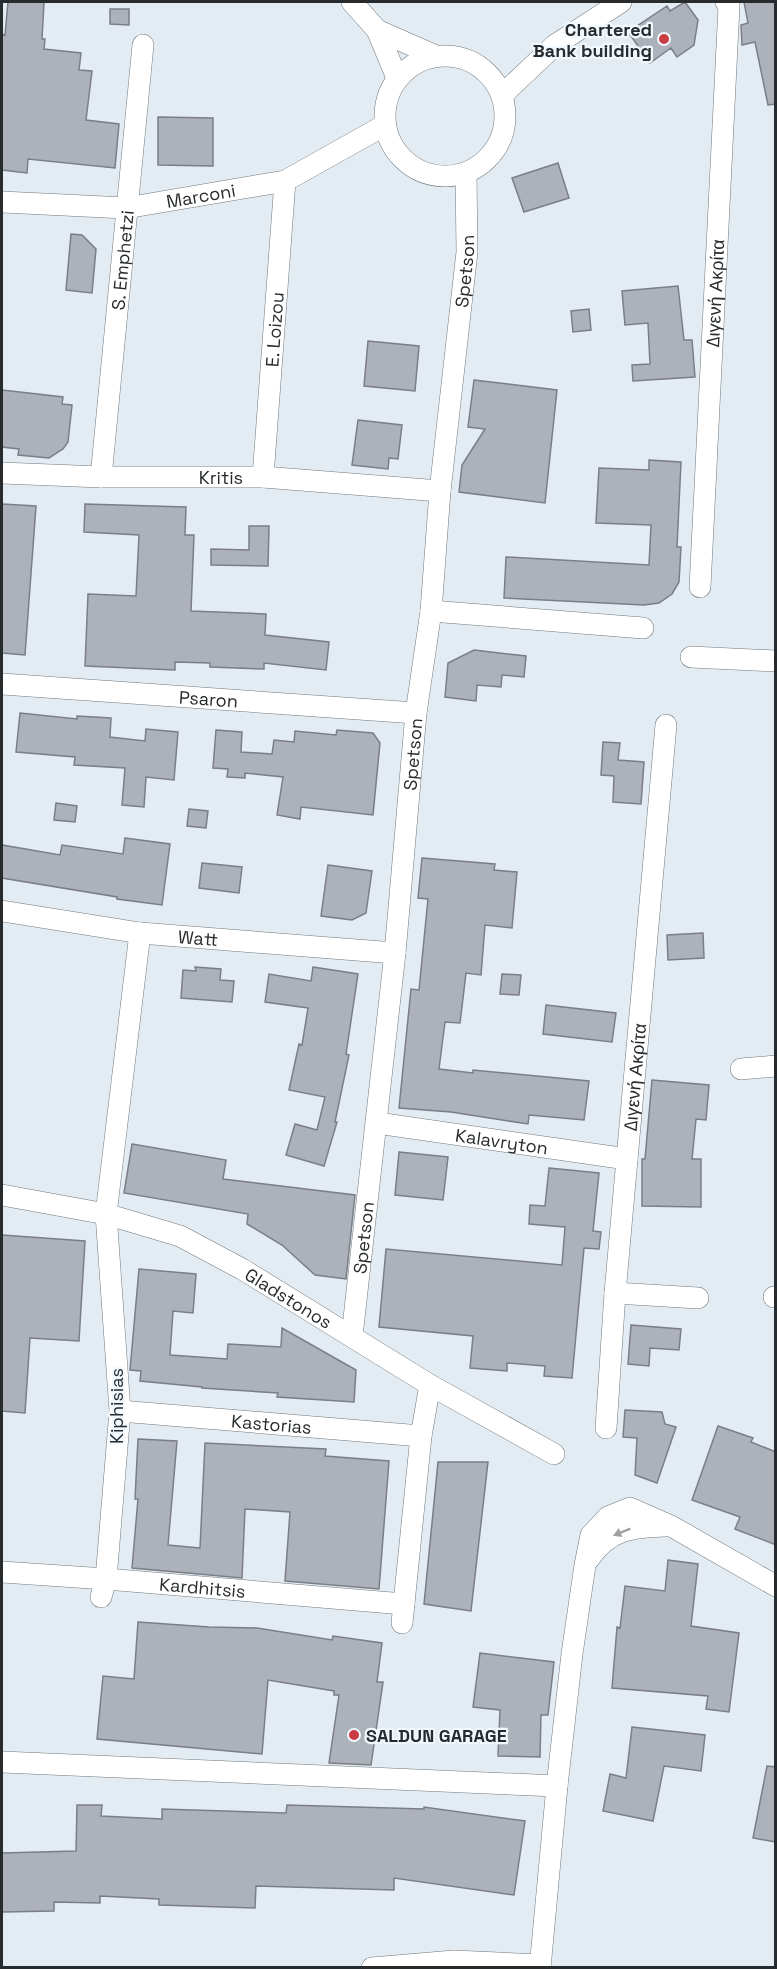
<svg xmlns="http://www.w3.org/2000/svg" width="777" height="1969" font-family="'Space Grotesk',sans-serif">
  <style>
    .building { fill: #adb1b9; stroke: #7b7e86; stroke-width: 1.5 }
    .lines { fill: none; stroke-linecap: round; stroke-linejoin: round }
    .street-casing { stroke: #71797e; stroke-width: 22 }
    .street { stroke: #fff; stroke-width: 21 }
    .oneway { fill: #9ea0a0 }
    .poi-dot { fill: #cb3b44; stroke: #f1f9ff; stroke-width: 2 }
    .labels { text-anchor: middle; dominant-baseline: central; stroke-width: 4.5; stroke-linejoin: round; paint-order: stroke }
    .poi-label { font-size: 18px; font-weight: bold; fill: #272b2d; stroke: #f1f9ff; text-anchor: end }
    .street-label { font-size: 18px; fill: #272b2d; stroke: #f1f9ff }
  </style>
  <rect width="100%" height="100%" fill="#e3ecf2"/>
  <!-- building -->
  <path class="building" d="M8 2H44L42 39H45L44 49 81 53 79 70 92 71 86 120 119 124 115 168 28 159 27 173 2 170V34L5 35Z
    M685 2 698 20 694 45 677 57 671 48 650 63 628 32 667 6 670 11Z
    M744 2H776V104L768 105 755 42 742 45 741 25 748 23Z
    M110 9H129V25L110 24Z
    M158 117 213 118V166L158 165Z
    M558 163 569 198 524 212 512 178Z
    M71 234 82 235 96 249 92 293 66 290Z
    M678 286 684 340H692L695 377 633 381 632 365 650 364 648 323 625 325 622 291Z
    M589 309 591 330 573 332 571 311Z
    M368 341 419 346 415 391 364 386Z
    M474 380 557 390 545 503 459 492 462 465 485 429 468 427Z
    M2 390 63 397 62 404 72 405 68 442 63 449 49 458 18 455 19 449 2 447Z
    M358 420 402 425 398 459 389 458 388 469 352 465Z
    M649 460 681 462 677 547H681L679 582 672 594 659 603 644 605 504 598 506 557 649 565 651 525 596 523 599 468 649 470Z
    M2 504 36 506 25 655 2 653Z
    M85 504 186 507 185 535H194L191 611 266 614 265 635 329 642 326 670 264 663V669L210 667V663L175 662V670L85 666 88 594 136 596 139 535 84 532Z
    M249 526H269L268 566 211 565V549L249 550Z
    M474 650 526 656 524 677 502 675 501 687 477 685 476 701 445 697 448 663Z
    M20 713 77 719V716L111 718 110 737 145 741 146 729 178 732 174 780 146 777 144 807 122 805 125 768 74 765 75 757 16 752Z
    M216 730 242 732 241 752 272 754 274 740 294 742 295 731 336 735 337 730 373 733 380 743 373 815 301 807 300 819 277 815 283 777 245 773V778L227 777 228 769 213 768Z
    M603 742 620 743 618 760 644 762 641 804 613 802 614 776 601 775Z
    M56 803 77 806 75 822 54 820Z
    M189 809 208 811 206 828 187 826Z
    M125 838 170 844 162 905 117 899V897L2 878V845L60 855 62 845 123 854Z
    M422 858 495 864 494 870 517 872 512 928 485 925 481 975 466 973 460 1023 445 1022 439 1069 473 1073V1070L589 1081 584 1120 529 1115 528 1124 451 1112 399 1108 411 989 419 990 428 899 418 898Z
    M202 863 242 867 239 893 199 888Z
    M328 865 372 871 366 913 352 920 321 916Z
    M703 933 704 958 668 960 667 935Z
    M195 967 221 969 220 980 234 981 232 1002 181 998 183 970 196 971Z
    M313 967 358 974 346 1054 349 1055 335 1122H337L324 1166 286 1155 295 1124 317 1130 325 1097 289 1090 299 1044 302 1045 308 1008 265 1002 269 974 311 981Z
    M502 974 521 975 519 995 500 994Z
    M546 1005 616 1013 612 1042 543 1034Z
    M652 1080 709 1085 706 1120 696 1119 692 1159H701V1207L642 1206V1159H645Z
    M132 1144 226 1160 223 1179 355 1195 346 1279 315 1275 282 1245 247 1224 248 1214 124 1193Z
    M399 1152 448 1157 443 1200 395 1195Z
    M549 1168 599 1173 593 1231 601 1232 599 1249 584 1248 572 1378 544 1376 545 1366 507 1363V1371L470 1368 473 1336 379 1327 386 1249 562 1265 565 1227 529 1224 530 1205 545 1206Z
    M2 1235 85 1241 79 1341 30 1338 25 1413 2 1411Z
    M139 1269 196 1274 193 1313 173 1311 170 1355 227 1359 228 1344 281 1347 282 1328 356 1370 354 1402 277 1397 278 1393 202 1388V1387L140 1381 141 1371 130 1370Z
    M631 1325 681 1329 679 1350 650 1348 649 1366 628 1364Z
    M625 1410 662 1412 665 1424 676 1427 657 1483 635 1475 637 1438 623 1437Z
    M718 1426 753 1438 751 1442 776 1452V1545L735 1529 740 1517 692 1500Z
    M138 1439 177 1441 168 1545 200 1548 205 1443 326 1449 325 1456 389 1461 379 1589 285 1581 290 1512 245 1509 242 1578 132 1568 138 1499H135Z
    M438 1462H488L471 1611 424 1604Z
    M668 1560 698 1564 691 1626 739 1633 729 1712 706 1709 708 1696 612 1688 617 1627 620 1628 625 1586 665 1591Z
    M138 1622 209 1627 257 1628 332 1640 333 1636 382 1643 377 1682H383L371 1765 329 1763 339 1695H334V1691L268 1680 262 1754 97 1739 103 1676 134 1679Z
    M480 1653 554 1662 548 1715H541L540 1757 498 1756 500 1710 473 1707Z
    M632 1727 705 1735 701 1771 664 1766 653 1821 603 1811 610 1774 626 1778Z
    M767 1766 776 1767V1842L753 1838Z
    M77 1805H102L101 1816 162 1819V1809L286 1813 287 1805 424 1809V1807L525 1821 514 1895 394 1878V1890L256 1886 255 1908 159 1905V1899L100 1896V1903L54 1902V1911L2 1912V1853L76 1851Z"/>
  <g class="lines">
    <defs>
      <g id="street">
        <path d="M352 2 377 30 397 78"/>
        <path d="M377 30 436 56"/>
        <circle cx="445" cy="116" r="60"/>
        <path d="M502 95 555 45 621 2"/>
        <path id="s1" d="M2 202 126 208 285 181 385 125"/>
        <path id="s2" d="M2 473 101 477H263L440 491"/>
        <path id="s3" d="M101 477 143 45"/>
        <path id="s4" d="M263 477 285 181"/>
        <path id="s5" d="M700 587 729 6 726 2"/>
        <path d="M431 611 643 628"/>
        <path d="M691 657 776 661"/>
        <path id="s6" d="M2 684 416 713"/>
        <path id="s7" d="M2 911 140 933 395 953"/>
        <path d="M741 1069 776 1066"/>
        <path id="s8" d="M377 1123 627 1159"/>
        <path id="s9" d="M2 1195 106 1214 180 1236 242 1269 430 1385 554 1454"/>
        <path d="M615 1293 698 1298"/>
        <path d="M774 1297H776"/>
        <path id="s10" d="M352 1336 395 953 416 713 431 611 440 491 467 252 466 173"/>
        <path id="s11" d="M120 1411 421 1436"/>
        <path id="s12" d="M606 1428 615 1293 666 725"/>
        <path d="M589 1559C609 1529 632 1527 666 1526"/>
        <path id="s13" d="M2 1572 106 1579 404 1604"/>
        <path d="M101 1597 106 1579 120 1411 106 1214 140 933"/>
        <path d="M402 1623 421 1436 430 1385"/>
        <path d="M2 1762 557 1786"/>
        <path d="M372 1968 454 1961 540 1965"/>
        <path d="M540 1968 557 1786 572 1654 585 1565 591 1535 608 1517 630 1508 671 1526 776 1586"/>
      </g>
    </defs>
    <!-- street casing -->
    <use href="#street" class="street-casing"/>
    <!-- street -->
    <use href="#street" class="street"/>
  </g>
  <!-- one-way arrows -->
  <defs><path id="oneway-solid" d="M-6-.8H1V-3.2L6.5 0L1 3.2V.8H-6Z" transform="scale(1.5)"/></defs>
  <use class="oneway" href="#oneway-solid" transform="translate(622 1532) rotate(158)"/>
  <!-- markers -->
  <g class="poi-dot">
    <circle cx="664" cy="39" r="6"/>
    <circle cx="354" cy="1735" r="6"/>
  </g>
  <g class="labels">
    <!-- poi labels -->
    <g class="poi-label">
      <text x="652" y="29">Chartered<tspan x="652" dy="21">Bank building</tspan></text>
      <text x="366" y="1735" text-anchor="start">SALDUN GARAGE</text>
    </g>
    <!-- street labels -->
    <g class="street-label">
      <text stroke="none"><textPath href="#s1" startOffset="200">Marconi</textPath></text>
      <text stroke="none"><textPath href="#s3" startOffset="218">S. Emphetzi</textPath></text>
      <text stroke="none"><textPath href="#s10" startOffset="1071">Spetson</textPath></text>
      <text stroke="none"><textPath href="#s5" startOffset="294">Διγενή Ακρίτα</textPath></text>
      <text stroke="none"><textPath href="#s4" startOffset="148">E. Loizou</textPath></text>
      <text stroke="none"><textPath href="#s2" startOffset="219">Kritis</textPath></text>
      <text stroke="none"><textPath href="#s6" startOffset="207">Psaron</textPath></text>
      <text stroke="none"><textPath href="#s10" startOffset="585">Spetson</textPath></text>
      <text stroke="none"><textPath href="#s7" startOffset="198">Watt</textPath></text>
      <text stroke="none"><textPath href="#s12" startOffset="352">Διγενή Ακρίτα</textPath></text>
      <text stroke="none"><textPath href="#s8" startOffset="126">Kalavryton</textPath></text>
      <text stroke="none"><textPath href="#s10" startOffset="99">Spetson</textPath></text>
      <text stroke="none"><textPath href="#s9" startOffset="308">Gladstonos</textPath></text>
      <text transform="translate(116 1406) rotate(-90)">Kiphisias</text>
      <text stroke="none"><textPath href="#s11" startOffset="152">Kastorias</textPath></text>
      <text stroke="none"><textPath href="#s13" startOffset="201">Kardhitsis</textPath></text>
    </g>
  </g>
  <!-- border -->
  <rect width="777" height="1969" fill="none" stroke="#272b2d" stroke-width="6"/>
</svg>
